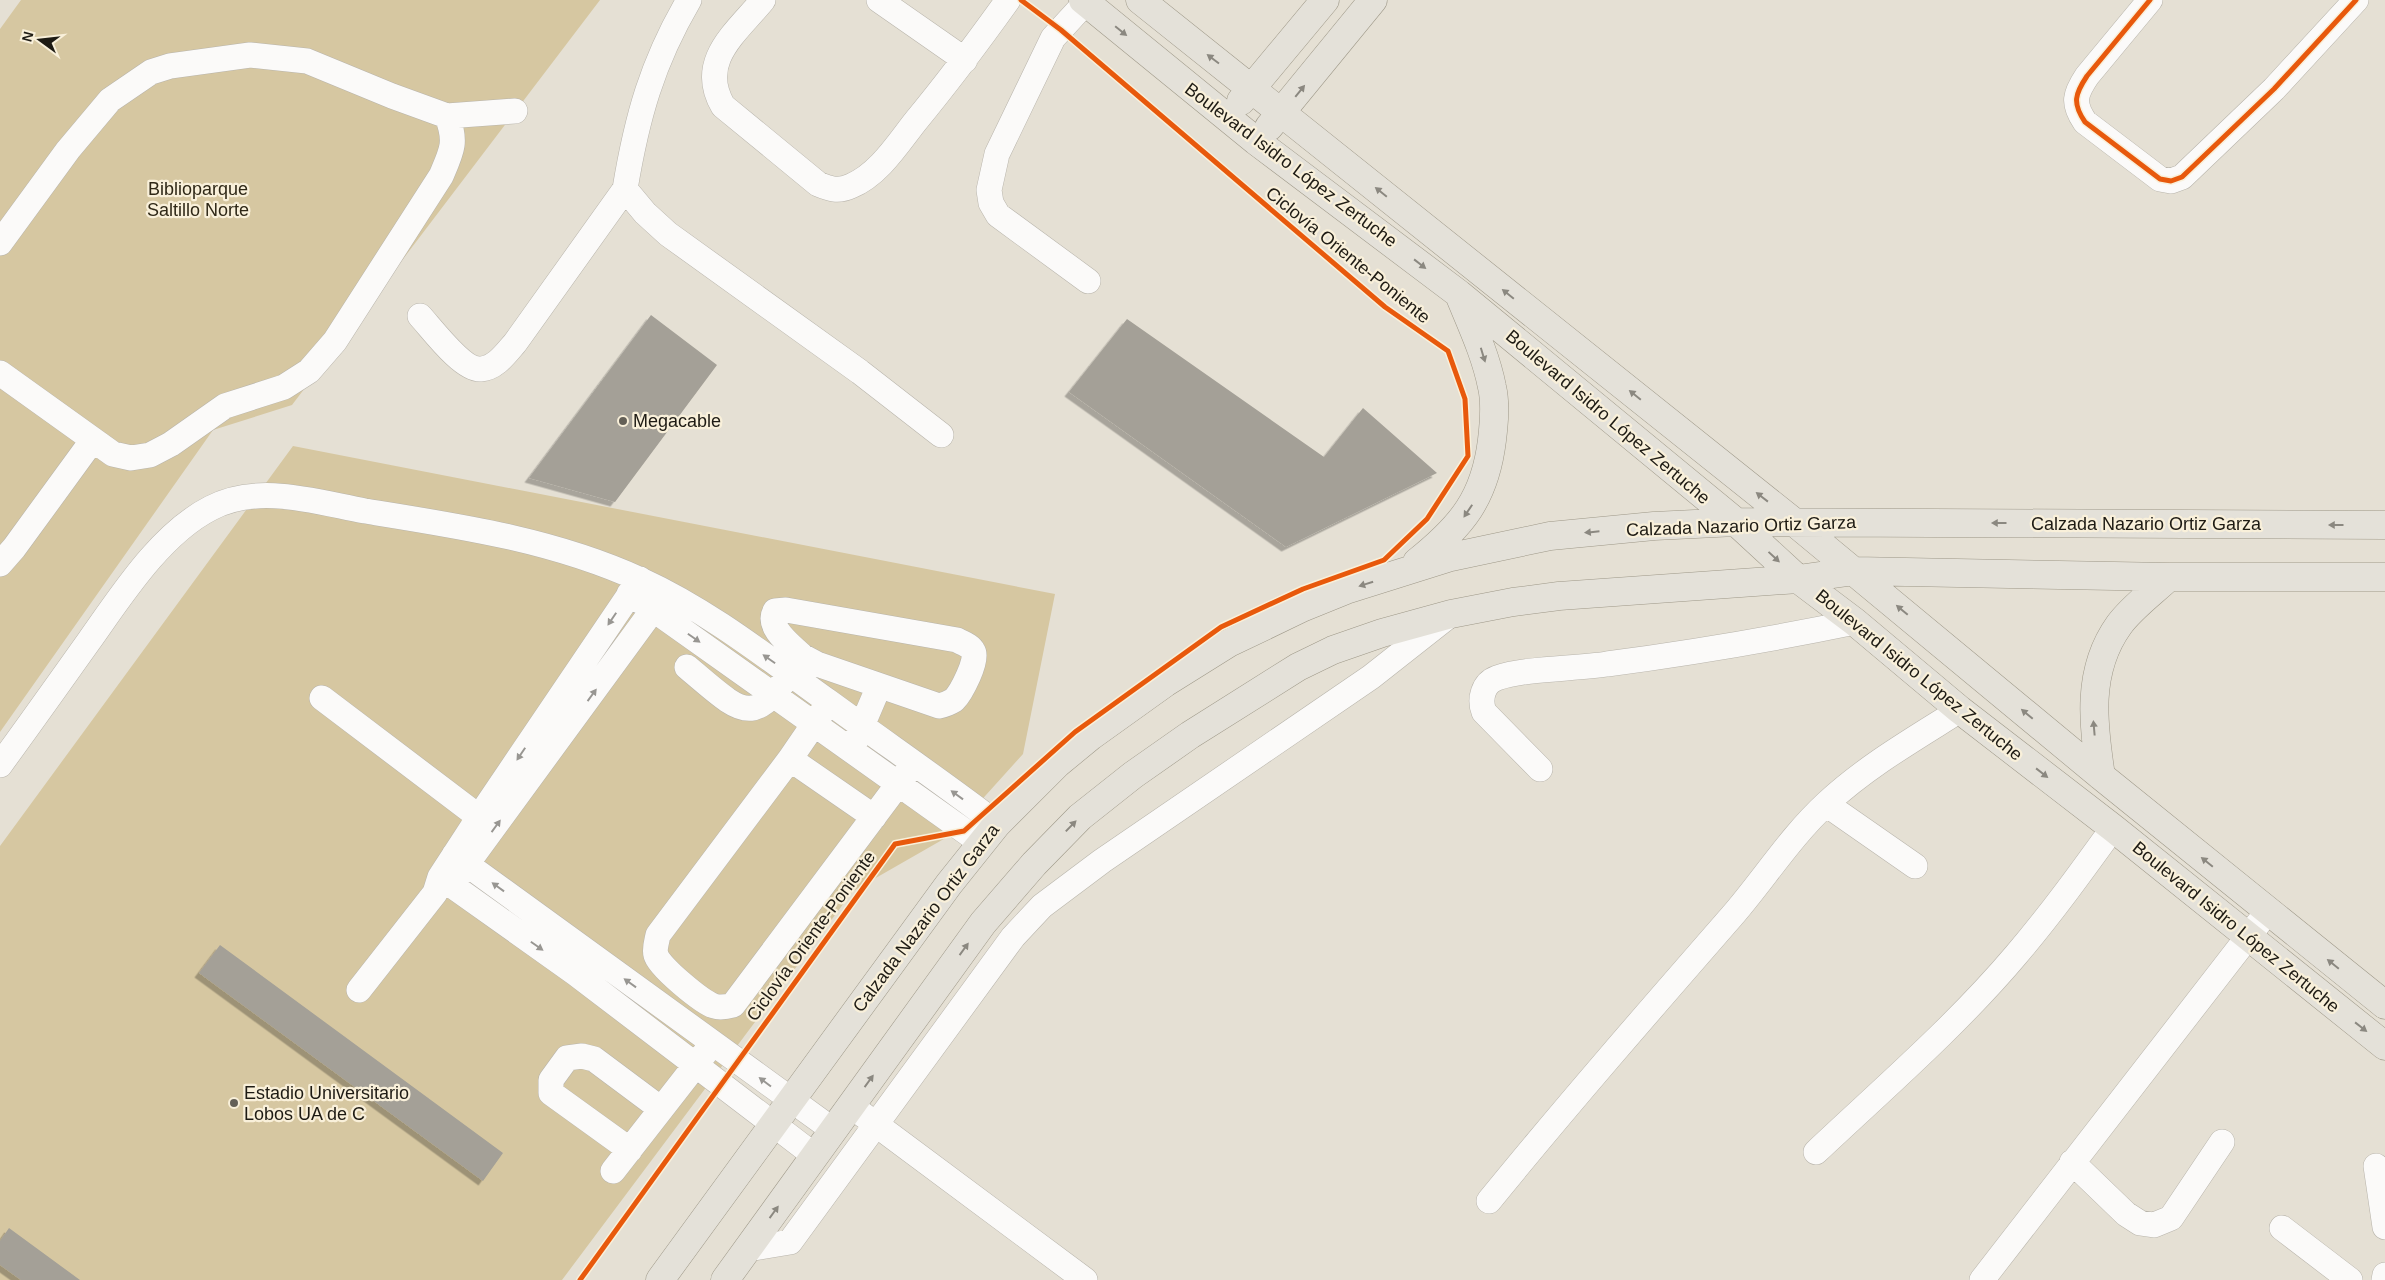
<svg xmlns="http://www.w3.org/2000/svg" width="2385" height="1280" font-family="Helvetica,sans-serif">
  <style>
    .green { fill: #d6c7a1 }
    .building { fill: #a4a097; filter: url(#shadow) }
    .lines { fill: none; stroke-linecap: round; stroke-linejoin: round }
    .minor-casing { stroke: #b8b4ab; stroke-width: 26 }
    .major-casing { stroke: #9e9888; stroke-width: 29 }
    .minor { stroke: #fbfaf9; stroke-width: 25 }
    .major { stroke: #e4e1d9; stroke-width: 28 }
    .cycleway-casing { stroke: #f9f0da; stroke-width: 8 }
    .cycleway { stroke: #e8590c; stroke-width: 5 }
    .oneway { fill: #8b8880 }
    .oneway2 { fill: #989692 }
    .poi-dot { fill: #646057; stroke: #f9f0da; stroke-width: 2 }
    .labels { text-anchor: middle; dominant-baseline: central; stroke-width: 4.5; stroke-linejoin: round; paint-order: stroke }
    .street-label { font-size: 18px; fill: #1e1b14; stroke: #f9f0da }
    .park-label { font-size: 18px; fill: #2f2817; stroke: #f9f0da }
    .poi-label { font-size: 18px; fill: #1e1b14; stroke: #f9f0da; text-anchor: start }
  </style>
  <defs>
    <filter id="shadow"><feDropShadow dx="-4.5" dy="4.5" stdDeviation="0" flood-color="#0004"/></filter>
  </defs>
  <rect width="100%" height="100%" fill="#e5e0d4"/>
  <!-- green -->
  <path class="green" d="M21 0H600L292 405 213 430 0 732V29Z
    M293 446 1055 594 1023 754 949 836 853 891 562 1280H0V846Z"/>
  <!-- building -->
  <path class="building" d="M651 315 717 365 615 502 529 478Z
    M1127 319 1324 457 1363 408 1437 473 1286 547 1069 392Z
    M220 945 503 1153 483 1181 199 973Z
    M9 1228 80 1280H21L0 1265V1241Z"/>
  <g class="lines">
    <defs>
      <path id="minor" d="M689 0C652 63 637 117 625 189L645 213 668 234 860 372 941 435
        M763 0C736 33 697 61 723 106L818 184C830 189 838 192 851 186 878 175 897 145 915 122 948 82 978 42 1008 0
        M879 0 965 60
        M2150 0 2087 76C2075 94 2072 103 2085 122L2160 179 2171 181 2182 177 2274 89 2356 0
        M1086 2 1053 38 997 154 989 190 991 203 998 215 1088 281
        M447 116 515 111
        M0 243 68 150 110 100 151 72 170 66 250 55 307 61 392 96 447 116C457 142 452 151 441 176L335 341 309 371 284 387 225 406 171 444 150 455 131 458 113 454 0 373
        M420 316C432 329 463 371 481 369 496 368 506 353 515 343L625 189
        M0 564 14 548 92 441
        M629 594 654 610 980 842
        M687 667C748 719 753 729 802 656L817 664 939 706C944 705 949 703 954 700 961 693 979 659 973 651 970 645 962 643 957 640L786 610 775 611C766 628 791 645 802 656
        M322 698 479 817
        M829 702 790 759 658 935C657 941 654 949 656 955 658 966 702 1002 714 1006 720 1008 726 1007 733 1005L914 763
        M856 740 879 686
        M790 759 874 817
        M0 765C30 724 59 683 89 641 121 596 160 534 211 508 258 483 316 502 365 511 459 526 554 540 641 580 709 611 769 659 829 702 885 743 942 782 997 824
        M1540 769 1484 712C1479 699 1483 683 1497 678 1526 668 1575 669 1607 664 1690 653 1773 639 1855 622
        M1826 804 1915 866
        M454 855 833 1130
        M461 872 663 596
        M440 877 575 973 815 1156
        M359 990 435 893 440 877 479 817 640 579
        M862 1114 1085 1280
        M630 1150 551 1093V1080L567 1058 582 1056 594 1059 661 1109
        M1816 1152C1884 1088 1956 1026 2016 955 2051 914 2082 871 2113 828
        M2072 1162 2126 1214 2140 1223 2154 1225 2171 1218 2222 1142
        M2376 1166 2385 1227
        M613 1171 705 1053
        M1489 1201C1568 1104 1650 1010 1732 916 1764 879 1791 836 1827 803 1867 766 1914 739 1960 710
        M2282 1228 2350 1280
        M747 1249 790 1242 1013 937 1042 906 1102 861 1371 677 1451 614
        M1982 1280 2268 911
        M2384 1280 2385 1275"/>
      <path id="major" d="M1083 0 1256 141 1459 294 1736 522 1798 579 1855 622 1960 710 2113 828 2385 1046
        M1140 0 1794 522 2101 776 2385 1005
        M1241 101 1325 0
        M1269 127 1373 0
        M1417 562C1462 526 1485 498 1492 440 1494 423 1496 404 1492 387 1486 356 1472 326 1460 297
        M2101 776C2093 724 2086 671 2119 625 2131 608 2154 591 2169 577
        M660 1280 949 884 997 824 1057 764 1091 736 1165 683 1229 643 1304 607 1346 590 1451 557 1550 536 1654 526 1736 522 2385 525
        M725 1280 983 923 1034 864 1080 817 1133 775 1190 735 1298 667 1333 650 1382 633 1451 614 1513 602 1559 596 1798 579 1855 571 2169 577H2385"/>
    </defs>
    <!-- minor casing -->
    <use href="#minor" class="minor-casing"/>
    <!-- major casing -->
    <use href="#major" class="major-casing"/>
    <!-- minor -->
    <use href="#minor" class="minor"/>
    <!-- major -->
    <use href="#major" class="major"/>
    <defs>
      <path id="cycleway" d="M2150 0 2087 76C2075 94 2072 103 2085 122L2160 179 2171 181 2182 177 2274 89 2356 0
        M580 1280 895 844 964 831 1075 732 1221 627 1303 589 1384 560 1427 519 1468 456 1465 399 1448 351 1385 307 1061 30 1021 0"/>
    </defs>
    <!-- cycleway casing -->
    <use href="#cycleway" class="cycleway-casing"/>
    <!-- cycleway -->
    <use href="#cycleway" class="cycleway"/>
  </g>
  <!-- one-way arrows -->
  <defs><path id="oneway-solid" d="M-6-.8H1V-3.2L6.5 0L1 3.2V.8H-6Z" transform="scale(1.25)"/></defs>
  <g class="oneway">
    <use href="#oneway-solid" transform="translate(1121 31) rotate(39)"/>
    <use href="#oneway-solid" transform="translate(1213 59) rotate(-143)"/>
    <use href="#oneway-solid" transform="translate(1300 91) rotate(-51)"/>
    <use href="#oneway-solid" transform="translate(1381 192) rotate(-141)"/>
    <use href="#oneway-solid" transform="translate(1420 264) rotate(38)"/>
    <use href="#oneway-solid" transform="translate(1508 294) rotate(-141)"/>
    <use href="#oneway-solid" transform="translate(1483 355) rotate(73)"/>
    <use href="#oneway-solid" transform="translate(1635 395) rotate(-141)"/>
    <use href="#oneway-solid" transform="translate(1762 497) rotate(-142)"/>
    <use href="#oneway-solid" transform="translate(1468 511) rotate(124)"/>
    <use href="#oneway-solid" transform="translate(1999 523) rotate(-180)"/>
    <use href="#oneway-solid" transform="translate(2336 525) rotate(-180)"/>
    <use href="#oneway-solid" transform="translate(1592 532) rotate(174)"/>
    <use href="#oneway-solid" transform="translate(1774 557) rotate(43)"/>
    <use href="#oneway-solid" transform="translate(1366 584) rotate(162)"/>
    <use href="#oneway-solid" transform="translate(1902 610) rotate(-140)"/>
    <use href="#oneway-solid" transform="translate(2027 714) rotate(-140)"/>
    <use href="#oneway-solid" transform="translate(2094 728) rotate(-95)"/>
    <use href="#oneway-solid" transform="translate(2042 773) rotate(38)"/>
    <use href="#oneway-solid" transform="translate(1071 826) rotate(-46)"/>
    <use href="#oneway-solid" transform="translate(2207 862) rotate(-141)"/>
    <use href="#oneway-solid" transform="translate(964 949) rotate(-54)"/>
    <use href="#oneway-solid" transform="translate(2333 964) rotate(-141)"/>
    <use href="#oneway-solid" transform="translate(2361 1027) rotate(38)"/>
    <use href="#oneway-solid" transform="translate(869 1081) rotate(-54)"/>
    <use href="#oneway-solid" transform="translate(774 1212) rotate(-54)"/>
  </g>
  <g class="oneway2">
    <use href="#oneway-solid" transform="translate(612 619) rotate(124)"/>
    <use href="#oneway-solid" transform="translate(694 638) rotate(35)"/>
    <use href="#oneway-solid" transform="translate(769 659) rotate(-145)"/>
    <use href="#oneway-solid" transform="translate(592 695) rotate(-54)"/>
    <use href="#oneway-solid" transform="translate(521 754) rotate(124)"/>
    <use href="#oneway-solid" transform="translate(957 795) rotate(-144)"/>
    <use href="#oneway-solid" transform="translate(496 826) rotate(-54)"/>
    <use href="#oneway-solid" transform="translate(498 887) rotate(-144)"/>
    <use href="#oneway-solid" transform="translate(537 946) rotate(35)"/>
    <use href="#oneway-solid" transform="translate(630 983) rotate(-144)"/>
    <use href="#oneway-solid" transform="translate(765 1082) rotate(-143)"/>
  </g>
  <!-- markers -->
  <g class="poi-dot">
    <circle cx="623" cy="421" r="5"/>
    <circle cx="234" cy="1103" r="5"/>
  </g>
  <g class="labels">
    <!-- street labels -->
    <g class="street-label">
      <text transform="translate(1291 165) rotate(37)">Boulevard Isidro López Zertuche</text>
      <text transform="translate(1348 255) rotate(39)">Ciclovía Oriente-Poniente</text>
      <text transform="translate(1608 417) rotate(40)">Boulevard Isidro López Zertuche</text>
      <text x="2146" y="524">Calzada Nazario Ortiz Garza</text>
      <text transform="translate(1741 526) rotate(-2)">Calzada Nazario Ortiz Garza</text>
      <text transform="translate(1919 675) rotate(39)">Boulevard Isidro López Zertuche</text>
      <text transform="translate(926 918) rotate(-53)">Calzada Nazario Ortiz Garza</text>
      <text transform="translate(2236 927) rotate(39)">Boulevard Isidro López Zertuche</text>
      <text transform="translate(811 936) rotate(-54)">Ciclovía Oriente-Poniente</text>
    </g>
    <!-- park labels -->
    <g class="park-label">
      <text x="198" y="189">Biblioparque<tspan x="198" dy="21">Saltillo Norte</tspan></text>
    </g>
    <!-- poi labels -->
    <g class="poi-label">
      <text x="633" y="421">Megacable</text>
      <text x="244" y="1093">Estadio Universitario<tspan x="244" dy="21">Lobos UA de C</tspan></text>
    </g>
  </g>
  <!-- north arrow -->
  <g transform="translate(40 40) rotate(285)" stroke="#f9f0da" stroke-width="4" paint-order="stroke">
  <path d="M0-4L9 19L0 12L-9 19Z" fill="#1e1b14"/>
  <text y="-8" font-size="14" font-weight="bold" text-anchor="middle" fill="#1e1b14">N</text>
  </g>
</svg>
